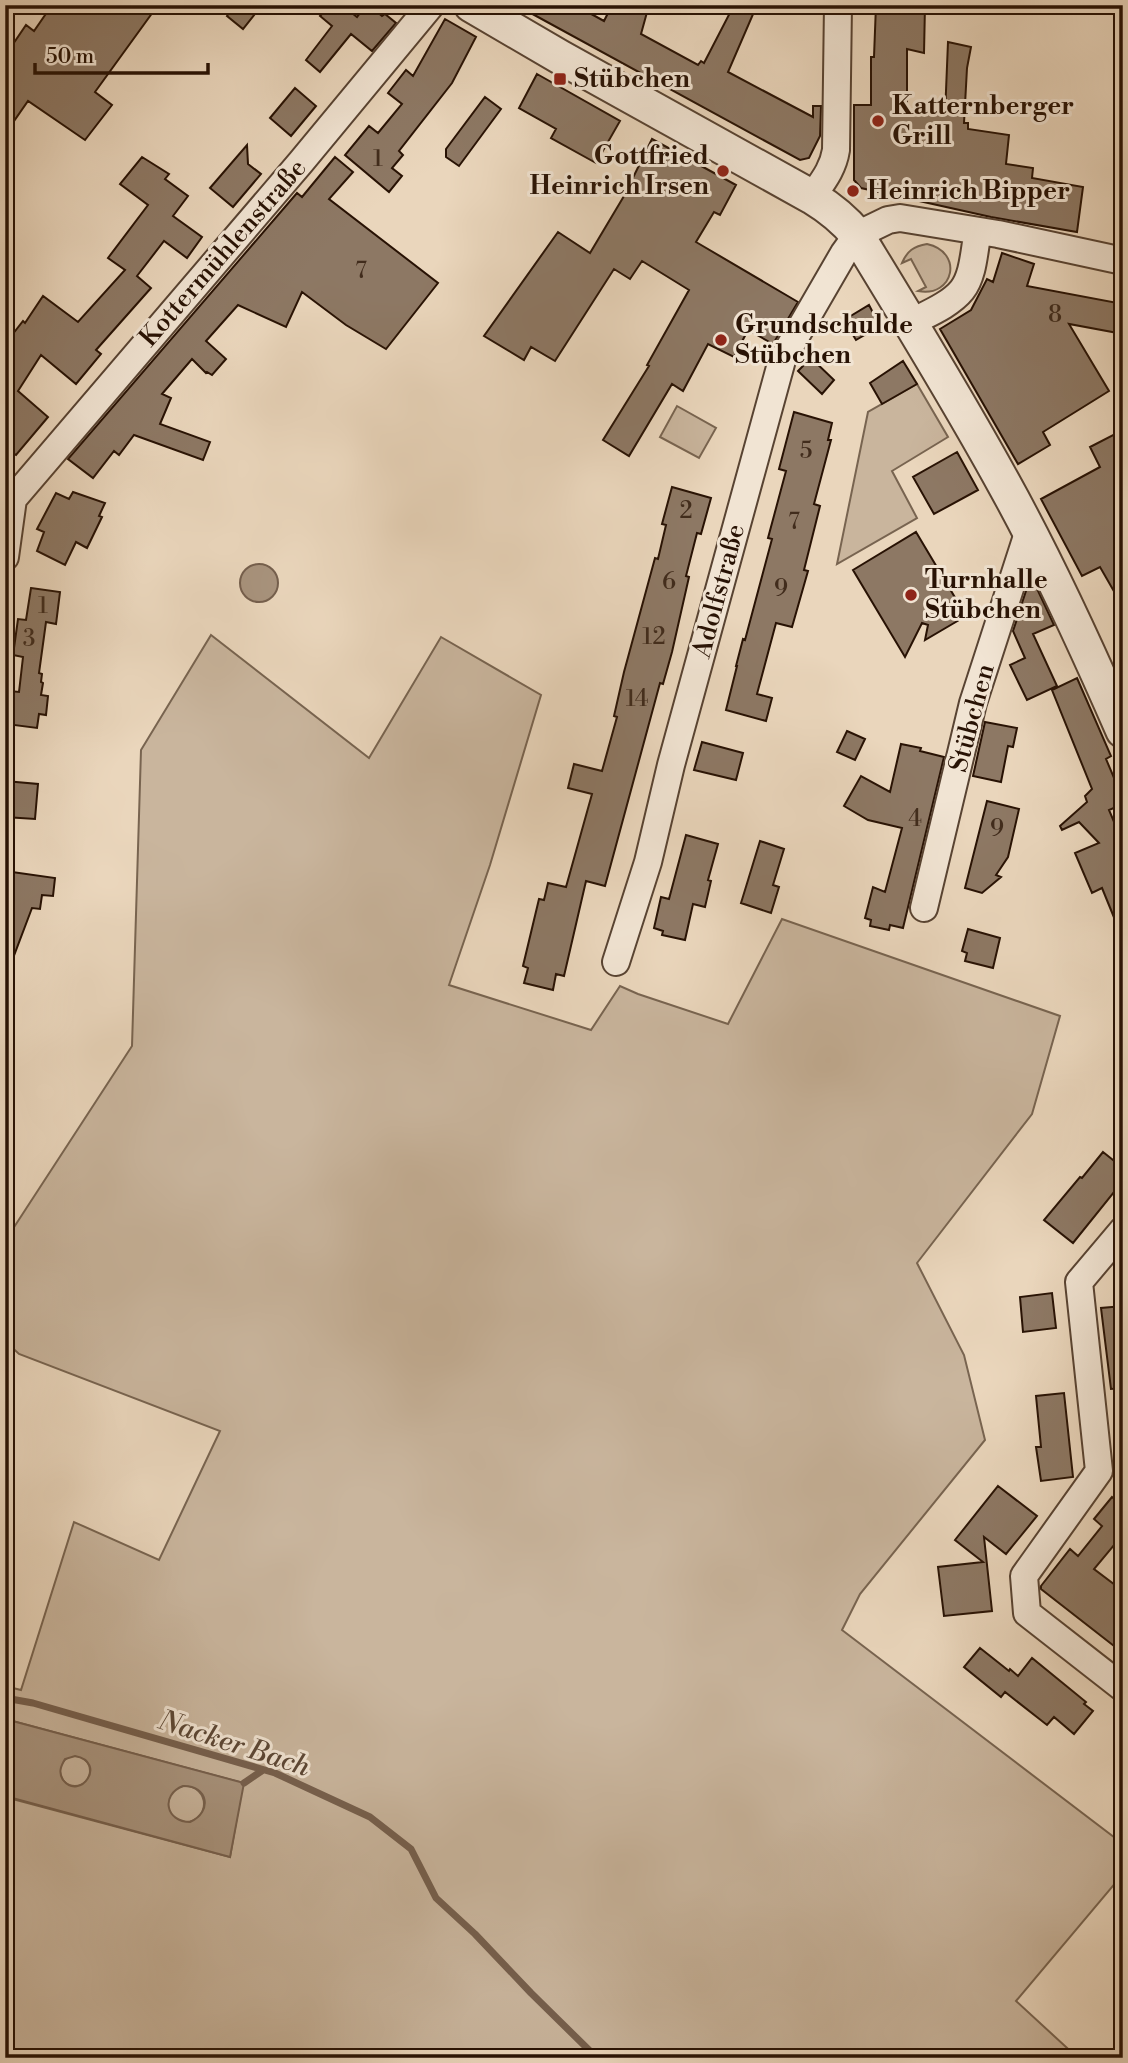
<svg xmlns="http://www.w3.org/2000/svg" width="1128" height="2063" font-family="'Libre Bodoni',serif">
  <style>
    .green { fill: #c9b59d; stroke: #786450; stroke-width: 2 }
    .water { fill: #a8937d; stroke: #755f4d; stroke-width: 2; fill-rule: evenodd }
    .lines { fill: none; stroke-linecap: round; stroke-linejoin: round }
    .stream { stroke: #755f4d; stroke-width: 7 }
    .building { fill: #8d7864; stroke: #281204; stroke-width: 2 }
    .minor-casing { stroke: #584332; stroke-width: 30 }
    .tertiary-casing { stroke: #584332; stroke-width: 37 }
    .minor { stroke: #f1e4d3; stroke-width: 26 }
    .tertiary { stroke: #f1e4d3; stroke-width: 33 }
    .poi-dot { fill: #8f2418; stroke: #f1e4d3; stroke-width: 2.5 }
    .labels { text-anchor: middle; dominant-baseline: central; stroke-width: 6; stroke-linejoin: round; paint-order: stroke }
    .number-label { font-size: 23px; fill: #412c1c }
    .poi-label { font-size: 26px; font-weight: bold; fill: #281204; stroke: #f1e4d3; text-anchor: start }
    .street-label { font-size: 26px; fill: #281204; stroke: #f1e4d3 }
    .water-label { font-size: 28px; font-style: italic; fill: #5b4634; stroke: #f1e4d3 }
  </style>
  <rect width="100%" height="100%" fill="#ead6bc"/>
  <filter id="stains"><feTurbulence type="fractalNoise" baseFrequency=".00286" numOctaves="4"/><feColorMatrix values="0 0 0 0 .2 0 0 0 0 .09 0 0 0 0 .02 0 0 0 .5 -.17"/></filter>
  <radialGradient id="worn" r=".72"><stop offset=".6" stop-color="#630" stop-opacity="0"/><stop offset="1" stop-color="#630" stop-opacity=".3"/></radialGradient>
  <!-- green -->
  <path class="green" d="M927 244C964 252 954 298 918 291L926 287 911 259 902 263C907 251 914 246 927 244Z
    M917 384 948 437 892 471 917 518 837 564 868 412Z
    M677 406 716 428 699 458 660 437Z
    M211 635 369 758 441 637 541 695 490 865 449 985 591 1030 620 986 638 994 728 1024 782 919 1060 1016 1032 1114 917 1263 964 1355 985 1440 860 1594 842 1630 1123 1844V1874L1016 2001 1078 2058H5V1797L230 1857 243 1783 5 1719V1686L21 1690 74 1522 159 1560 220 1431 19 1354 5 1341V1241L132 1046 141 750Z
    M60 1771a15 15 0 1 1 30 0a15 15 0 1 1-30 0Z
    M168 1804a18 18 0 1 1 36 0a18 18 0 1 1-36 0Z"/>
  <!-- water -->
  <path class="water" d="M240 583a19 19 0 1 1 38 0a19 19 0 1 1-38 0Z
    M5 1719 244 1783 230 1857 5 1796V1764L11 1756 12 1751 5 1738ZM75 1756C108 1762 80 1802 63 1780 58 1772 61 1766 65 1759ZM183 1786C208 1785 213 1812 190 1822 166 1822 160 1795 183 1786Z"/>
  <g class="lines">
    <!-- stream -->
    <path class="stream" d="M5 1698 33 1703 275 1773 370 1817 411 1849 436 1898 475 1934 531 1993 591 2052 590 2058
      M244 1783 263 1770"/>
  </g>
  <!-- building -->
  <path class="building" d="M52 5H158L95 92 112 105 85 140 28 101 5 134V56L26 25 34 31Z
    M235 5H262L243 29 227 16Z
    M330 5H342L357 17 366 5H369L382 16 385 14 396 23 372 51 351 34 320 72 306 60 332 26 320 16Z
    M516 5H575L604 21 612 5H649L641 34 698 65 701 61 704 63 734 5H757L728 72 813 117V106H821L820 136 809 158 800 160Z
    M876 5H925L924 53 907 49V114L945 115 948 42 971 47 967 68 964 123H968V129L1009 135 1006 164 1033 168 1032 178 1083 187 1077 232 991 217 861 188 854 180V105H871V57H874Z
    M445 19 476 37 452 83 399 151 403 155 392 168 402 176 389 192 345 155 369 126 378 133 402 104 388 93 406 70 413 76Z
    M537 74 620 121 596 163 551 138 556 129 519 108Z
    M295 88 316 106 291 136 270 118Z
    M485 97 501 109 459 166 446 157V149Z
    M652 139 736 185 720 215 714 212 696 242 798 302 773 344 748 330 734 357 708 344 683 391 672 384 629 456 603 440 649 366 647 365 689 290 642 261 630 279 614 269 555 361 531 347 524 360 484 336 558 232 590 253 624 196Z
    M247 145 248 164 261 174 233 207 210 188Z
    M142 157 169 174 165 179 188 196 173 216 202 237 187 258 164 241 137 276 151 288 96 350 101 354 76 384 41 355 18 391 48 417 16 455 5 448V344L23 321 25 323 43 296 78 322 125 270 108 258 148 205 120 184Z
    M335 157 353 172 329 199 438 283 386 349 346 325 302 292 286 327 238 305 206 341 226 359 212 375 207 372 206 373 192 359 162 394 171 398 160 424 210 442 203 460 134 435 119 455 114 451 93 478 68 459 297 193 302 197Z
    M1002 253 1034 264 1027 286 1123 304V334L1069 324 1109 391 1043 432 1050 445 1018 464 940 329 971 310 987 279 993 282Z
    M869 305 880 326 856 340 844 320Z
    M811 358 834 380 822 394 798 371Z
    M903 361 917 384 882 404 870 383Z
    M794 412 832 423 828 440H831L814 504 820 506 804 570 808 571 792 627 776 623 757 694 772 698 766 721 726 710 737 666H736L743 639 745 640 772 539 768 538 786 471 779 469Z
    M1117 433 1123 444V607L1100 567 1082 576 1041 499 1100 467 1090 447Z
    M957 452 978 490 934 514 913 477Z
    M672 487 711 498 701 534 697 533 686 576 689 577 672 652 663 684 660 683 605 886 586 881 564 976 556 974 553 990 524 983 528 968 523 966 539 899 544 900 548 883 566 887 592 794 568 788 574 764 602 771 617 717 614 716 624 672 655 558 658 559 666 525 662 524Z
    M73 492 105 503 99 516 102 517 87 548 76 542 65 565 37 551 44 532 37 529 56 493 69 499Z
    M916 532 966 616 925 640 928 625 922 623 905 657 853 570Z
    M1033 580 1054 625 1033 634 1057 686 1027 700 1010 665 1025 658 1013 631 1021 607 1026 617 1021 606 1029 582Z
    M31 588 60 592 56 624 46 622 39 673 42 674 41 682 43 683 41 695 48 696 46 715 39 714 37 728 6 724 10 691 19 692 23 657 13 655 18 619 26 620Z
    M1077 678 1111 756 1106 759 1123 799V804L1109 810 1123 843 1122 937 1102 888 1092 893 1075 853 1099 843 1079 822 1062 830 1060 826 1087 802 1085 796 1092 789 1052 690Z
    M985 722 1017 728 1013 747 1008 746 1001 782 973 776Z
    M847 731 865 739 855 760 837 752Z
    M702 742 743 753 736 780 694 770Z
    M901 744 921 748 920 751 944 757 903 928 890 925 889 930 870 926 871 920 865 918 873 887 885 892 902 828 868 820 844 806 861 776 890 792Z
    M5 781 38 784 35 819 5 817Z
    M987 801 1019 809 1008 857 996 875 1001 877 982 893 965 888Z
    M686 835 718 844 708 880 711 881 705 907 693 904 685 940 662 935 663 931 654 928 661 897 669 899Z
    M760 841 784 849 773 885 779 887 771 913 741 903Z
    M5 871 55 878 53 896 42 895 40 909 32 908 7 974 5 973Z
    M968 929 1000 938 993 968 965 961 967 953 962 951Z
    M1103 1152 1123 1168V1181L1073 1243 1044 1220 1080 1177 1082 1178Z
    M1052 1293 1056 1328 1023 1332 1020 1297Z
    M1123 1306V1388L1111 1389 1101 1308Z
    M1064 1393 1073 1477 1041 1481 1036 1447H1041L1036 1396Z
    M998 1486 1037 1516 1006 1554 984 1537 992 1611 944 1616 938 1567 983 1562 955 1540Z
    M1112 1497 1120 1504 1123 1500V1542L1119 1539 1094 1569 1123 1591V1653L1041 1589V1586L1070 1549 1078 1556 1102 1526 1094 1519Z
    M980 1648 1009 1671 1010 1669 1018 1676 1032 1658 1086 1702 1084 1704 1093 1711 1074 1734 1054 1717 1047 1725 1005 1692 1001 1697 964 1667Z"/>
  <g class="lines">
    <defs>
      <path id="minor" d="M812 197C823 181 833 169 836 150L838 5
        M910 323C927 314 950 305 962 290 974 275 974 249 978 231
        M5 557 13 499 301 162 431 5
        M924 908 973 703 1029 530
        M616 962 648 862 671 765 782 360 844 253 857 235 888 220 900 218 998 234 1123 261
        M1123 1230 1079 1282 1099 1471 1024 1576 1027 1613 1123 1688"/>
      <path id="tertiary" d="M471 5 560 57 812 197C830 208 844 219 857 235 907 317 957 398 1003 482 1048 563 1086 646 1123 731"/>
    </defs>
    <!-- minor casing -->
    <use href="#minor" class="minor-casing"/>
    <!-- tertiary casing -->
    <use href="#tertiary" class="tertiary-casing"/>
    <!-- minor -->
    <use href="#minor" class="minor"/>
    <!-- tertiary -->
    <use href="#tertiary" class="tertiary"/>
  </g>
  <!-- markers -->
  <g class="poi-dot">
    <rect x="553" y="72" width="14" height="14" rx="3.5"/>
    <circle cx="878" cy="121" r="7"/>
    <circle cx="723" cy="171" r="7"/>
    <circle cx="853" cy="191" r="7"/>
    <circle cx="721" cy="340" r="7"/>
    <circle cx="911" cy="595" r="7"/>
  </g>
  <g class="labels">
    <!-- number labels -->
    <g class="number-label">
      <text x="378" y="159">1</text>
      <text x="361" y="271">7</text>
      <text x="1055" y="315">8</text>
      <text x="806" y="451">5</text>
      <text x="686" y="511">2</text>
      <text x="794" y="522">7</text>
      <text x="669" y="582">6</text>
      <text x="781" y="589">9</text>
      <text x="43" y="606">1</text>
      <text x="654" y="637">12</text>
      <text x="29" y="639">3</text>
      <text x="637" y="699">14</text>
      <text x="915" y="819">4</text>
      <text x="997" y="829">9</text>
    </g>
    <!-- poi labels -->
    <g class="poi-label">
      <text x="574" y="79">Stübchen</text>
      <text x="892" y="106">Katternberger<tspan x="892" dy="30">Grill</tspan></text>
      <text x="709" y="156" text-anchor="end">Gottfried<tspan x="709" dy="30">Heinrich Irsen</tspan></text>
      <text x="867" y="191">Heinrich Bipper</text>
      <text x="735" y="325">Grundschulde<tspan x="735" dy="30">Stübchen</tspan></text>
      <text x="925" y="580">Turnhalle<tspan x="925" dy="30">Stübchen</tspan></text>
    </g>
    <!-- street labels -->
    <g class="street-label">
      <text transform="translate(223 253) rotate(-49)">Kottermühlenstraße</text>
      <text transform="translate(719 591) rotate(-75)">Adolfstraße</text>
      <text transform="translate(972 718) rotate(-75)">Stübchen</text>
    </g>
    <!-- water labels -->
    <g class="water-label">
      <text transform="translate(234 1744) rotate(18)">Nacker Bach</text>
    </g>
  </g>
  <!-- margin -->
  <rect width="1128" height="2063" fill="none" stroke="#ead6bc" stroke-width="28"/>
  <rect x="7" y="7" width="1114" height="2049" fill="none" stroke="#281204" stroke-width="3.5"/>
  <rect x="14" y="14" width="1100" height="2035" fill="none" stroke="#281204" stroke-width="2"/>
  <!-- scale -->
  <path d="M35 63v10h173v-10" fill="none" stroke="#281204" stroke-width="3.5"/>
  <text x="46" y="63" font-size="21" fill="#281204" stroke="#f1e4d3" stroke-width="5" paint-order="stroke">50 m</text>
  <rect width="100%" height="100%" filter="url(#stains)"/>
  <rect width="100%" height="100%" fill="url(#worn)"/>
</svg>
